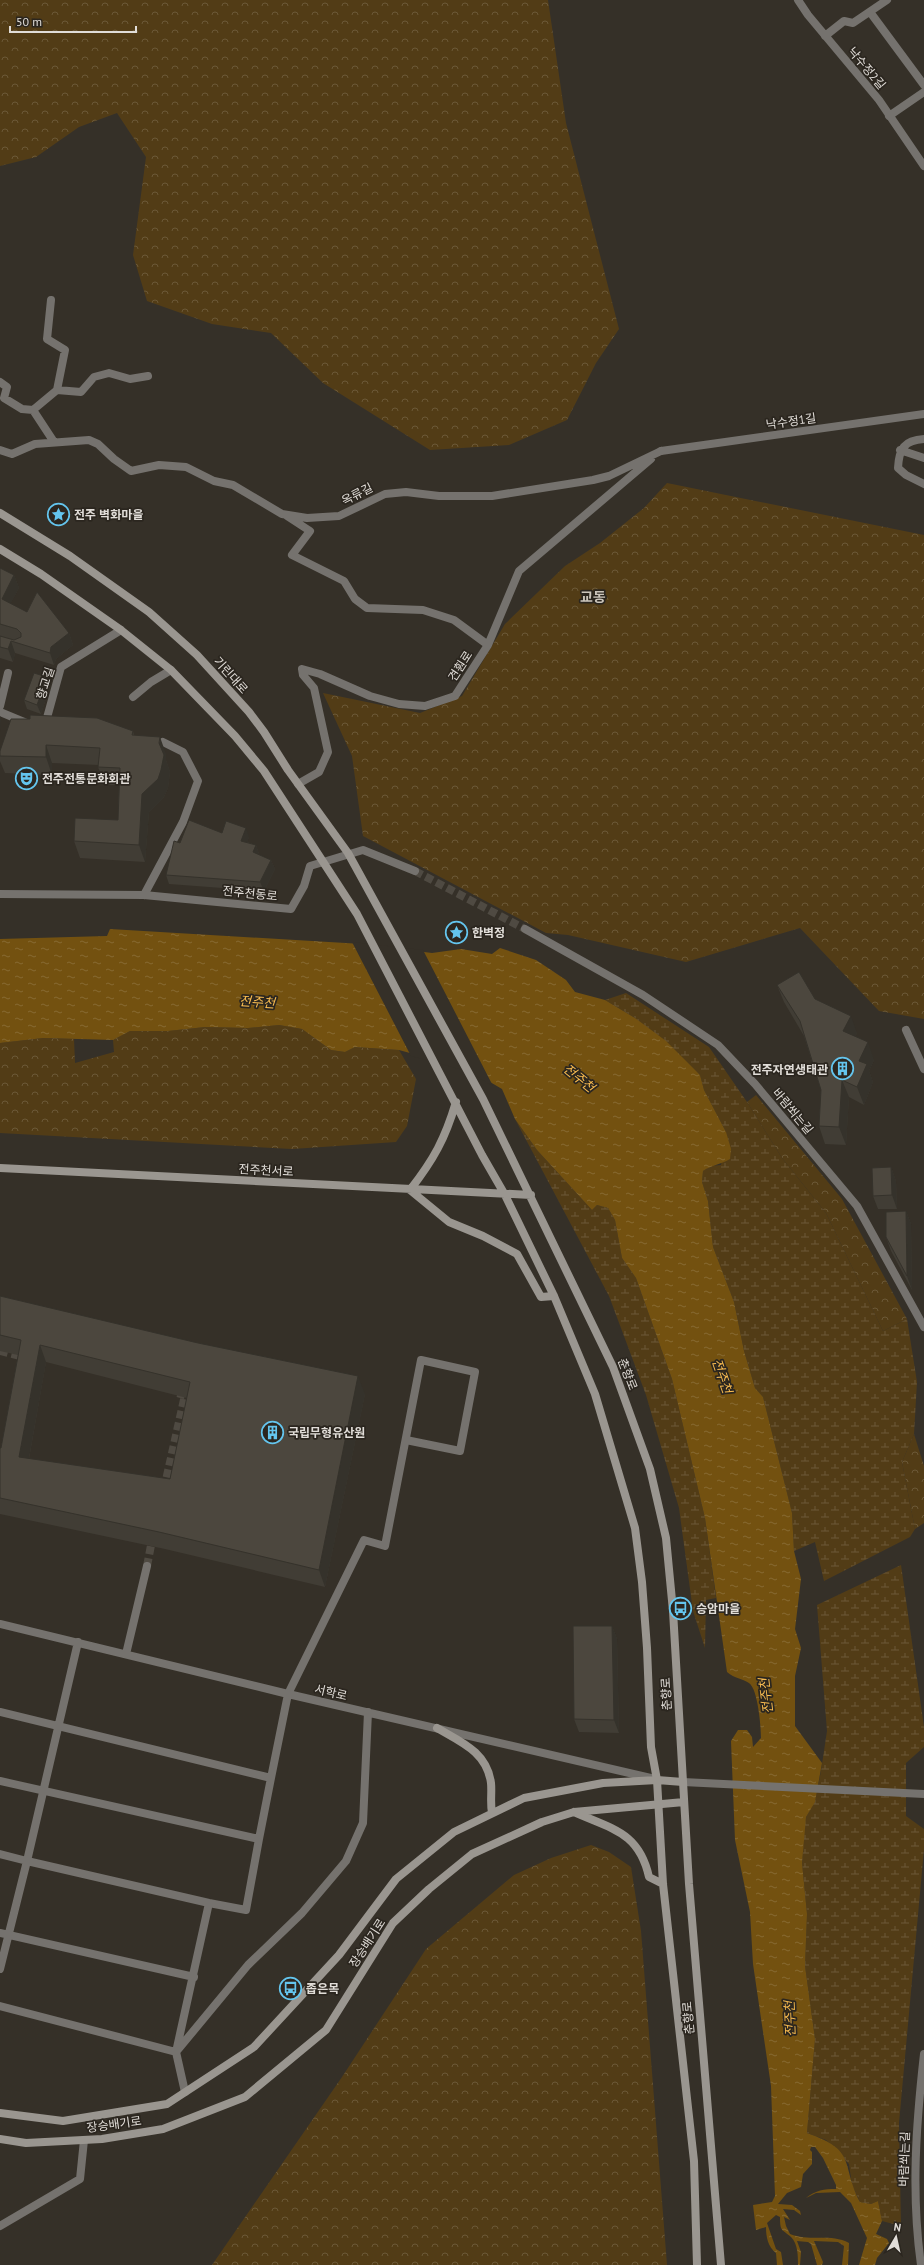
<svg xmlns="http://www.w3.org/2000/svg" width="924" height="2265" font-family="'PT Sans','Noto Sans KR',sans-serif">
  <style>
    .forest { fill: url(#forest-crowns) }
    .wetland { fill: url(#wetland-marsh) }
    .water { fill: url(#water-ripples) }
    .pier { fill: #353028 }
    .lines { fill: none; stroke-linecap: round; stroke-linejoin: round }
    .street-tunnel { stroke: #4f4a42; stroke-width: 8; stroke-dasharray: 8 4; stroke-linecap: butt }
    .lane { stroke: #75726e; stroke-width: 8 }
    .street { stroke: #75726e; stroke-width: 8 }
    .secondary { stroke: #9a9690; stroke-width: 8 }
    .wall { fill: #413d35; fill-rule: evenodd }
    .shaded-wall { fill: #35322b }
    .building { fill: #4c473e; stroke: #35322b; fill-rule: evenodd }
    .labels { text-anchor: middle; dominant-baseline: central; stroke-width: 3.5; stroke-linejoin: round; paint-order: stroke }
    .street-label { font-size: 12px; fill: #e1ddd8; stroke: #2b261f }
    .poi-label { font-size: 12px; font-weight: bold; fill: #e1ddd8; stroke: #2b261f; text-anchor: start }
    .water-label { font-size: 13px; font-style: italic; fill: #f9bc50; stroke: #2b261f }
    .quarter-label { font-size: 14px; font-weight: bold; fill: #cbc5bb; stroke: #2b261f }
  </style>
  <defs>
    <pattern id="forest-crowns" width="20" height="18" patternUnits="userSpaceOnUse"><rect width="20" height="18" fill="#523c16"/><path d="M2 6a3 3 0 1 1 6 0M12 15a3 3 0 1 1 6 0" fill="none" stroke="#6b5837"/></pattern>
    <pattern id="wetland-marsh" width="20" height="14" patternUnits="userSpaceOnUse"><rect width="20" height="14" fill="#523c16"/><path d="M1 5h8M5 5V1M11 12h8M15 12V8" fill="none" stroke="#6b5837"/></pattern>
    <pattern id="water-ripples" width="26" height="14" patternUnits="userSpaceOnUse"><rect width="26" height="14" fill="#735110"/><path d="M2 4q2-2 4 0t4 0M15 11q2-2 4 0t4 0" fill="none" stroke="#876a32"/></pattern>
  </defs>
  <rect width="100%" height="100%" fill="#353028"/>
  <!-- forest -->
  <path class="forest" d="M0 0H548L566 123 619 329 596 363 567 420 509 445 430 450 323 383 271 333 212 324 147 301 133 255 146 157 117 113 79 127 36 157 0 166Z
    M667 483 924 535V1019L879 1011 800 928 686 962 568 935 546 933 363 836 352 756 323 693 420 713 462 696 505 624 565 566 600 543 644 508Z
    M279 1025 302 1029 331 1050 345 1052 355 1047 399 1050 416 1079 407 1126 396 1142 292 1149 0 1133V1043L43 1038 74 1039 75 1063 114 1052 113 1040 130 1031H168L205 1027 248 1028Z
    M756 1095 842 1199 907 1319 883 1331 826 1213 782 1158 747 1102Z
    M914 1434 924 1466V1523L915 1529 902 1462Z
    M591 1845 609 1852 631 1867 641 1931 667 2265H212L342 2077 426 1949 514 1875 551 1858Z"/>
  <!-- wetland -->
  <path class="wetland" d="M626 993 709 1047 747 1102 782 1158 826 1213 883 1331 907 1319 917 1382 914 1434 902 1462 915 1529 910 1537 824 1581 815 1542 794 1551 792 1513 763 1397 755 1388 744 1351 734 1302 713 1247 708 1201 702 1182 703 1171 710 1166 721 1165 726 1132 704 1090 700 1075 635 1018 605 1000Z
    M515 1119 537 1150 592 1210 597 1205 608 1208 615 1220 622 1258 636 1278 672 1379 705 1518 716 1598 706 1600 705 1648 693 1611 679 1508 646 1395 609 1296Z
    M901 1565 924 1727V1747L906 1763V1816L924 1829V1849L899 2123 901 2226 882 2221 878 2201 871 2204 860 2202 852 2185 849 2164 826 2140 807 2133 815 2039 805 1966 807 1914 802 1863 804 1831 806 1817 815 1801 821 1771 827 1731 817 1605Z"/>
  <!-- water -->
  <path class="water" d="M110 929 362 944 432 953 461 949 492 954 500 948 536 960 566 980 575 992 605 1000 635 1018 666 1041 700 1075 704 1090 726 1132 731 1149 730 1159C720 1165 711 1165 703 1171L702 1182 708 1201 713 1247 734 1302 744 1351 755 1388 763 1397 792 1513 794 1551 801 1579 795 1629 801 1648 795 1676V1726L822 1763 815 1802 806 1817 802 1863 807 1914 805 1966 815 2039 807 2133C858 2151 840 2163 860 2202L871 2204 878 2201 882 2221 876 2234 887 2239 889 2243 877 2258 875 2265H859L867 2238 851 2203 840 2192 816 2193 806 2198C816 2190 824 2189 836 2189V2185L823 2158 815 2147H811L810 2150 812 2152V2164L803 2174 801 2187 787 2193 778 2204 792 2205 800 2211 801 2215 794 2210 783 2209 790 2220 784 2217 786 2226 790 2234C810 2242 831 2233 849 2243L848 2265H842L844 2246 838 2242 814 2241 823 2262 822 2265H817L811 2244 808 2242 797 2241 801 2252 800 2265H798C798 2256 798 2244 791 2237 782 2229 780 2232 780 2217L776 2215 767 2223 776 2249 781 2252 783 2265H777L776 2253C768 2247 766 2237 766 2227L756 2230 753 2205 772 2202 775 2196 771 2086 753 1964 750 1912 735 1840 731 1741 738 1730H747L752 1737 753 1747 761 1738C761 1727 758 1689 749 1683 742 1678 735 1679 727 1672L705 1518 672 1379 636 1278 622 1258 615 1220 608 1208 597 1205 592 1210 537 1150 515 1119 502 1089 468 1069 399 1050 355 1047 345 1052 331 1050 302 1029 279 1025 248 1028 205 1027 168 1031H130L113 1040 43 1038 0 1043V939L107 936Z"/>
  <!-- pier -->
  <path class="pier" d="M352 942 423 950 493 1086 467 1071 411 1056Z"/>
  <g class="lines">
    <!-- street-tunnel -->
    <path class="street-tunnel" d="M415 871 525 929
      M0 1351 28 1358
      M164 1489 185 1395 177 1393
      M147 1566 153 1535"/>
    <!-- lane -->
    <path class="lane" d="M51 300 47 339 65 350 57 390 33 410 54 442
      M0 382 7 387 4 398 22 409 33 410
      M57 390 81 392 94 377 109 373 130 379 148 376
      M0 450 12 454 35 444 89 440 98 444 114 459 131 471 159 465 186 467 214 481 233 485 282 514 307 518 339 516 385 494 406 492 439 496H492L593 480 609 476 661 451
      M287 516 310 531 292 555 344 581 355 599 367 608 423 610 454 620 488 645
      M133 697 151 682 171 670
      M298 784 319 772 328 752 314 688 303 675 302 669 320 674 370 696 399 704 425 706 455 696 488 645 519 571 651 459
      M144 895 183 822 198 781 183 752 163 742
      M288 1694 364 1540 385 1546 421 1360 475 1372 460 1451 406 1440"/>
    <!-- street -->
    <path class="street" d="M798 0 808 15 879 100 924 166
      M870 12 924 85
      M825 36 844 21 853 23 887 0
      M889 116 924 92
      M924 439C904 440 899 449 898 468L906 475 924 484
      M900 450 924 458
      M661 451 924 414
      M0 706 8 673
      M0 712 29 724
      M45 725 61 667 121 630
      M0 894 144 895 291 909 304 886 310 866 363 850 415 871
      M525 929 643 995 718 1045 755 1084 857 1206 924 1327
      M906 1030 924 1069
      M0 1624 288 1694 655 1779
      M78 1642 27 1861 209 1903 246 1910 259 1839
      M126 1654 147 1566
      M0 1712 271 1778 288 1694
      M0 1781 259 1839 271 1778
      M683 1782 924 1794
      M0 1854 27 1861 0 1969
      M0 1933 194 1977
      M0 2006 176 2052 209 1903
      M185 2092 176 2052 248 1965 302 1913 346 1861 363 1823 368 1712
      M0 2226 80 2179 84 2140
      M921 2265C911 2194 916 2125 924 2054"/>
    <!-- secondary -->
    <path class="secondary" d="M0 513 70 556 149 612 197 655 249 712 264 732 288 770 348 853 483 1099 613 1367 650 1469 666 1538 673 1611 689 1884 721 2265
      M0 549 41 574 121 630 171 670 235 736 264 771 357 914 482 1155 505 1195 554 1296 595 1394 635 1528 642 1582 647 1648 651 1747 657 1780 663 1884 694 2161 697 2265
      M0 1168 531 1195
      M410 1190 449 1222 483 1236 517 1254 541 1297 554 1296
      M410 1190C434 1159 445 1139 456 1102
      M437 1728C461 1742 487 1752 491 1783 492 1793 490 1802 492 1813
      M574 1812C612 1829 639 1832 649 1877L663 1884
      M0 2113 63 2121 167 2104 254 2047 339 1955 396 1879 454 1832 524 1798 603 1783 657 1780 683 1782
      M0 2139 26 2143 102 2139 163 2129 245 2097 326 2030 393 1923 429 1889 472 1854 542 1822 574 1812 684 1802"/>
  </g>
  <!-- wall -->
  <path class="wall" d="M0 568 14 575 19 588 10 604 69 633 73 645 56 659 54 665 15 653 13 662 0 658Z
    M50 686 41 714 27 709 24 700Z
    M133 731 134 735 166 754V760L170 772 168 788 164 797 149 812 145 862 80 858 74 841 118 820 119 785H105L98 767 99 765 52 763V775L5 773 0 761V751Z
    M222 833 249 837 247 842 256 845 259 854V855L271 860 275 869 264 891 169 884 166 875 180 843Z
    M777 985 815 999 857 1033 855 1037 874 1060 869 1071 873 1082 864 1105 849 1097 846 1145 825 1144 819 1126 821 1090 804 1036 784 1002Z
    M891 1167 896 1181 897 1209H878L873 1196Z
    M906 1211 911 1224 912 1290 891 1251 886 1237Z
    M0 1296 365 1394 325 1587 165 1549 0 1514V1448H1L18 1355 0 1351ZM46 1362 187 1398 170 1479 29 1459Z
    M612 1626 617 1639 619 1733 579 1732 574 1719Z"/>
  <!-- shaded-wall -->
  <path class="shaded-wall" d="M14 575 19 588 6 612 2 599Z
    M69 633 73 645 56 659 54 665 50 653 51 647Z
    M11 641 15 653 13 662 8 649Z
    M47 677 50 686 41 714 37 705Z
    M0 716 1 718 0 732Z
    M160 737 166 754V760L170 772 168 788 164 797 149 812 145 862 139 845 142 794 159 743Z
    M46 745 52 763V775L46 757Z
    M246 828 249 837 245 850 241 841Z
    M256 845 259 854 257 861 253 852Z
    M271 860 275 869 264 891 260 882Z
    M851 1016 857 1033 850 1049 843 1031Z
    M868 1042 874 1060 869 1071 873 1082 864 1105 857 1087 859 1061Z
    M842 1080 849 1097 846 1145 839 1127Z
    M891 1167 896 1181 897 1209 892 1195Z
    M906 1211 911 1224 912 1290 907 1276Z
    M40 1345 46 1362 26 1475 19 1457Z
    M358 1376 365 1394 325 1587 319 1570Z
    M612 1626 617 1639 619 1733 614 1720Z"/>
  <!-- building -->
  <path class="building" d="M0 568 14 575 2 599 27 612 37 592 69 633 51 647 50 653 11 641 8 649 0 647V636L14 640 21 637V633L17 629 0 624Z
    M34 673 47 677 37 705 24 700Z
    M30 715 97 718 133 731 132 735 160 737 159 743 164 755 161 770 158 779 142 794 139 845 74 841 75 818 118 820 120 768 98 767 100 748 46 745V757L0 756V751L11 719H30Z
    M189 820 222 833 226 821 246 828 241 841 256 845 253 852 271 860 260 882 166 875 174 841 180 843Z
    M799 972 815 999 851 1016 843 1031 868 1042 859 1061 867 1064 857 1087 842 1080 839 1127 819 1126 821 1090 800 1021 777 985Z
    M891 1167 892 1195 873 1196 872 1168Z
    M906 1211 907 1276 886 1237V1212Z
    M0 1296 198 1343 358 1376 319 1570 159 1532 0 1498V1448H1L21 1340 0 1335ZM40 1345 190 1382 170 1479 19 1457Z
    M573 1626H612L614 1720 574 1719Z"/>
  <!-- icons -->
  <defs>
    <symbol id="sight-ring" viewBox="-11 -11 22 22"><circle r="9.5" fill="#2b261f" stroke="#64c5ee" stroke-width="1.5"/><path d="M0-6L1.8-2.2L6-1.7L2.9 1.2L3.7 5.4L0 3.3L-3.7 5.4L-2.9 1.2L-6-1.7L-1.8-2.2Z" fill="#64c5ee"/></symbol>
    <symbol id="theatre-ring" viewBox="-11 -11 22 22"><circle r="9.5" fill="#2b261f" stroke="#64c5ee" stroke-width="1.5"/><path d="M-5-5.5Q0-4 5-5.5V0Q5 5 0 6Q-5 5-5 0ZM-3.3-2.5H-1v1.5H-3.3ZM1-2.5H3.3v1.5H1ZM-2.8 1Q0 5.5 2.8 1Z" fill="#64c5ee"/></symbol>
    <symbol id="building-ring" viewBox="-11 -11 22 22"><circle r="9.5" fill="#2b261f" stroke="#64c5ee" stroke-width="1.5"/><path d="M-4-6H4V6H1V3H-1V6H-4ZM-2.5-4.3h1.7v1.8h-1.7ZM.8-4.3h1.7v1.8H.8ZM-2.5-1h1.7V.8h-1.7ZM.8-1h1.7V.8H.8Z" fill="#64c5ee"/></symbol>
    <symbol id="bus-ring" viewBox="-11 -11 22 22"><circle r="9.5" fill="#2b261f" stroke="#64c5ee" stroke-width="1.5"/><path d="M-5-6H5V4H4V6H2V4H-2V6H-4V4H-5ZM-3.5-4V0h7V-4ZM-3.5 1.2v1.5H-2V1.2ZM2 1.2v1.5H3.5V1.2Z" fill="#64c5ee"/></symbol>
  </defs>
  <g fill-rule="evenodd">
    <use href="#sight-ring" x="46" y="502" width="25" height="25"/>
    <use href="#theatre-ring" x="14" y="766" width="25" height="25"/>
    <use href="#sight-ring" x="444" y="920" width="25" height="25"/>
    <use href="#building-ring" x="830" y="1056" width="25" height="25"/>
    <use href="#building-ring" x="260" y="1420" width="25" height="25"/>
    <use href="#bus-ring" x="668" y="1596" width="25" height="25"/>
    <use href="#bus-ring" x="278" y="1976" width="25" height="25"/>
  </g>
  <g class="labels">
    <!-- street labels -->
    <g class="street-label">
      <text transform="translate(867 68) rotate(50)">낙수정2길</text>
      <text transform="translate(791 421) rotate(-8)">낙수정1길</text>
      <text transform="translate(357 494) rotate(-27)">옥류길</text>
      <text transform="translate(460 666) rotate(-57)">견훤로</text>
      <text transform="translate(231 675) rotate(48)">기린대로</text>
      <text transform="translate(45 683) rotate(-72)">향교길</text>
      <text transform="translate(250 893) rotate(6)">전주천동로</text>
      <text transform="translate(793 1111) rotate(50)">바람쐬는길</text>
      <text transform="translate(266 1170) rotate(3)">전주천서로</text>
      <text transform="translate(628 1374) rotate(69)">춘향로</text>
      <text transform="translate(331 1692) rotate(13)">서학로</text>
      <text transform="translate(666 1694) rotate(-93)">춘향로</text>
      <text transform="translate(367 1943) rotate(-57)">장승배기로</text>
      <text transform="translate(688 2018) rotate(-95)">춘향로</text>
      <text transform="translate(114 2124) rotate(-8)">장승배기로</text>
      <text transform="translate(904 2159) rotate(-88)">바람쐬는길</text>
    </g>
    <!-- poi labels -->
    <g class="poi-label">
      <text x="74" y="514">전주 벽화마을</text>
      <text x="42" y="778">전주전통문화회관</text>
      <text x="472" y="932">한벽정</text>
      <text x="828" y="1069" text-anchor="end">전주자연생태관</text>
      <text x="288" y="1432">국립무형유산원</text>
      <text x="696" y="1608">승암마을</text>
      <text x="306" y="1988">좁은목</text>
    </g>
    <!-- water labels -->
    <g class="water-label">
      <text transform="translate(257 1002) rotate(4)">전주천</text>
      <text transform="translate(579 1078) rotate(39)">전주천</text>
      <text transform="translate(722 1376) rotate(71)">전주천</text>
      <text transform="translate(766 1696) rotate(-97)">전주천</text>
      <text transform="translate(790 2019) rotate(-92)">전주천</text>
    </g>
    <!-- quarter labels -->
    <g class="quarter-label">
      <text x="593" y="597">교동</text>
    </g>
  </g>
  <!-- north arrow -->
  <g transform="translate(896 2237) rotate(9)" stroke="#2b261f" stroke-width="3" paint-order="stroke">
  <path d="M0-3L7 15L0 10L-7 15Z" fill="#e1ddd8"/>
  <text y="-6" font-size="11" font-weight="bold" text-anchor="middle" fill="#e1ddd8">N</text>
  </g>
  <!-- scale -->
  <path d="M10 26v6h126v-6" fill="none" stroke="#e1ddd8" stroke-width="2"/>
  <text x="16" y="26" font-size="12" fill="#e1ddd8" stroke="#2b261f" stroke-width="3" paint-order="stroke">50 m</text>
</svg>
